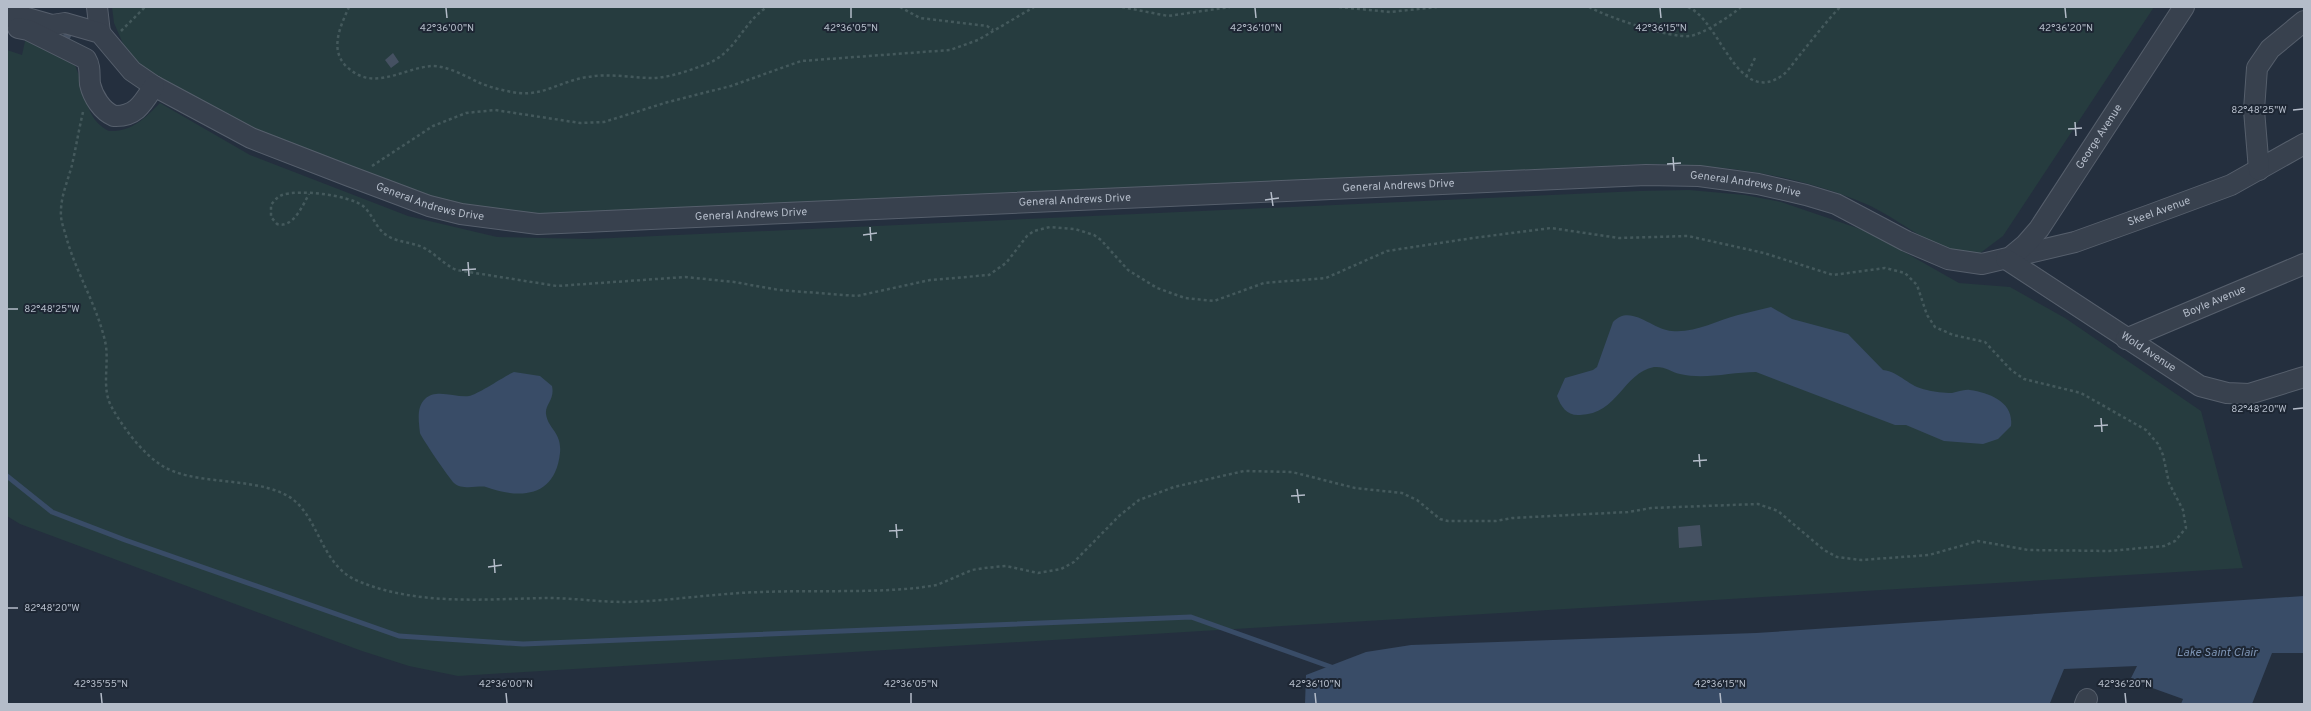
<svg xmlns="http://www.w3.org/2000/svg" width="2311" height="711" font-family="Overpass,sans-serif">
  <style>
    .green { fill: #263c3f }
    .water { fill: #394c67 }
    .lines { fill: none; stroke-linecap: round; stroke-linejoin: round }
    .stream { stroke: #394c67; stroke-width: 5 }
    .building { fill: #455162 }
    .minor-casing { stroke: #565f6c; stroke-width: 22 }
    .path { stroke: #44595c; stroke-width: 2.5; stroke-dasharray: 3 3; stroke-linecap: butt }
    .minor { stroke: #38414e; stroke-width: 20 }
    .ticks { fill: none; stroke: #b4bcc9; stroke-width: 1.5 }
    .labels { text-anchor: middle; dominant-baseline: central; stroke-width: 4; stroke-linejoin: round; paint-order: stroke }
    .street-label { font-size: 11px; fill: #b4bcc9; stroke: #1d2633 }
    .water-label { font-size: 12px; font-style: italic; fill: #7c92b1; stroke: #1d2633 }
    .ticks-label { font-size: 10px; text-anchor: middle; fill: #b4bcc9; stroke: #1d2633; stroke-width: 4; stroke-linejoin: round; paint-order: stroke }
  </style>
  <rect width="100%" height="100%" fill="#242f3e"/>
  <!-- green -->
  <path class="green" d="M112 7H2154L2003 236 1979 254C1971 253 1962 253 1955 251 1922 242 1896 217 1866 204 1796 174 1722 164 1646 164L1092 191 541 214 464 205 423 194 253 129 158 79 128 55 114 23Z
    M26 37 73 59C76 69 81 79 83 89 87 106 92 123 109 131 132 132 145 118 160 103L250 155 408 216 497 237 591 239 1639 191 1689 190 1745 195 1781 202 1869 232 1959 283 2010 287 2065 318 2201 411 2243 568 458 676 409 666 362 651 20 524 7 516V50L22 55Z"/>
  <!-- water -->
  <path class="water" d="M1771 307 1792 319 1848 334 1883 370C1900 372 1909 387 1927 390 1934 392 1944 393 1952 393 1958 392 1964 389 1970 390 1990 393 2014 402 2011 426L1998 439 1983 444 1944 441 1906 425H1895L1756 372C1731 372 1705 380 1680 374 1671 372 1665 366 1654 367 1623 373 1618 414 1580 415 1567 416 1561 407 1557 396L1565 378 1593 370 1597 367 1613 322C1631 303 1652 330 1672 331 1695 333 1716 321 1738 315 1749 312 1760 310 1771 307Z
    M514 372 540 376 552 386C555 400 545 404 546 414 548 429 562 432 560 453 555 498 520 499 486 487 479 485 463 491 454 483 449 478 421 437 420 433 419 423 416 407 425 399 436 388 456 398 469 396 477 395 503 377 514 372Z
    M2304 596V653H2272L2252 704H2181L2183 699 2130 680 2137 666 2064 669 2050 703 2024 704H1305L1306 675 1366 652 1411 645 1756 633Z"/>
  <g class="lines">
    <!-- stream -->
    <path class="stream" d="M7 476 52 512 125 540 399 636 523 644 1191 617 1334 668"/>
  </g>
  <!-- building -->
  <path class="building" d="M65 31 72 34 69 41 62 38Z
    M393 53 399 62 391 68 385 60Z
    M1700 525 1702 546 1679 548 1678 527Z"/>
  <g class="lines">
    <defs>
      <g id="minor">
        <path d="M97 7 100 33"/>
        <path id="s1" d="M7 17 17 15 52 25 65 23 100 33 132 71 154 86 251 138 349 176 429 206 461 214 538 224 1646 175 1699 176 1758 184 1806 195 1836 204 1906 241 1948 259 1982 264 2075 242 2150 215 2231 185 2304 144"/>
        <path d="M18 28 28 30 86 59C91 67 89 75 90 84 93 97 102 111 114 116 136 117 143 103 154 86"/>
        <path d="M2259 170 2254 110 2257 68 2270 49 2304 21"/>
        <path id="s2" d="M2013 255 2025 245 2039 229 2184 7"/>
        <path id="s3" d="M2006 259 2200 386 2227 393 2249 394 2304 377"/>
        <path id="s4" d="M2126 339 2304 264"/>
        <path d="M2085 704 2087 699"/>
      </g>
    </defs>
    <!-- minor casing -->
    <use href="#minor" class="minor-casing"/>
    <!-- path -->
    <path class="path" d="M349 7C341 25 329 49 346 66 373 93 402 68 432 66 448 66 465 76 480 83 492 88 505 91 518 93 544 96 563 80 588 77 609 73 632 78 654 78 671 77 688 71 704 65 736 54 741 24 767 7
      M900 7 920 18 987 26 993 30
      M1122 7 1168 16 1230 7
      M1339 7 1390 12 1437 7
      M1589 7C1610 18 1668 38 1690 36 1703 34 1731 16 1741 7
      M1688 7C1721 21 1737 108 1783 75 1789 70 1794 62 1799 56 1812 40 1825 23 1840 7
      M121 31 145 7
      M1746 77 1755 58
      M83 112C79 129 76 147 72 165 68 180 61 196 61 211 60 221 65 231 67 240 77 274 97 306 105 341 110 362 101 386 111 406 122 426 141 452 161 465 191 485 246 477 282 493 320 509 317 564 358 581 417 606 485 599 547 598 573 598 599 602 625 602 671 601 716 593 762 592 813 590 866 593 917 588L937 585 972 570 984 568 1006 566 1038 573 1061 569 1074 562 1119 516 1139 500 1174 487 1244 471 1292 472 1355 488 1402 493 1417 500 1440 519 1448 521H1496L1512 518 1628 512 1651 508 1758 504 1778 511 1824 550 1837 557 1861 560 1929 555 1978 541 2028 550 2109 551 2164 546 2175 541 2186 528 2183 510 2169 483 2163 455 2158 444 2146 430 2081 393 2024 379 2011 370 1985 342 1953 335 1935 327 1927 315 1917 285 1905 273 1885 268 1833 275 1764 253 1688 236 1619 238 1551 228 1473 238 1387 251 1326 278 1264 283 1214 301 1185 298 1157 288 1128 270 1101 240 1094 235 1075 229 1050 227 1034 231 1027 236 1006 263 989 275 930 280 857 296 779 290 734 282 685 277 557 286 456 270C444 264 436 255 426 249 414 242 399 243 388 236 376 230 373 214 363 206 349 195 299 189 282 195 277 197 274 201 271 205V217L277 224C293 229 303 205 309 194
      M372 166 433 126 466 113 495 110 580 123 604 122 668 102 731 86 801 61 950 50 978 40 1034 7"/>
    <!-- minor -->
    <use href="#minor" class="minor"/>
  </g>
  <!-- ticks -->
  <path class="ticks" d="M446 8 447 18M851 8V18M1255 8 1256 18M1660 8 1661 18M2065 8 2066 18M2293 110 2303 109M2075 122 2076 136M2068 129 2082 128M1673 157 1674 171M1667 164 1681 163M1271 192 1273 206M1265 200 1279 198M870 227 871 241M863 235 877 233M468 262 469 276M462 270 476 269M8 309H18M2293 409 2303 408M2101 418 2102 432M2094 426 2108 425M1699 454 1700 467M1693 461 1707 460M1297 489 1299 503M1291 496 1305 495M896 524 897 538M889 531 903 530M494 559 495 573M488 567 502 565M8 608H18M101 693 102 703M506 693 507 703M911 693V703M1315 693 1316 703M1720 693 1721 703M2125 693 2126 703"/>
  <g class="labels">
    <!-- street labels -->
    <g class="street-label">
      <text stroke="none"><textPath href="#s2" startOffset="147">George Avenue</textPath></text>
      <text stroke="none"><textPath href="#s1" startOffset="1445">General Andrews Drive</textPath></text>
      <text stroke="none"><textPath href="#s1" startOffset="1793">General Andrews Drive</textPath></text>
      <text stroke="none"><textPath href="#s1" startOffset="1121">General Andrews Drive</textPath></text>
      <text stroke="none"><textPath href="#s1" startOffset="473">General Andrews Drive</textPath></text>
      <text stroke="none"><textPath href="#s1" startOffset="2230">Skeel Avenue</textPath></text>
      <text stroke="none"><textPath href="#s1" startOffset="797">General Andrews Drive</textPath></text>
      <text stroke="none"><textPath href="#s4" startOffset="96">Boyle Avenue</textPath></text>
      <text stroke="none"><textPath href="#s3" startOffset="170">Wold Avenue</textPath></text>
    </g>
    <!-- water labels -->
    <g class="water-label">
      <text x="2217" y="653">Lake Saint Clair</text>
    </g>
  </g>
  <g class="ticks-label">
    <text x="447" y="31">42°36'00"N</text>
    <text x="851" y="31">42°36'05"N</text>
    <text x="1256" y="31">42°36'10"N</text>
    <text x="1661" y="31">42°36'15"N</text>
    <text x="2066" y="31">42°36'20"N</text>
    <text x="2259" y="113">82°48'25"W</text>
    <text x="52" y="312">82°48'25"W</text>
    <text x="2259" y="412">82°48'20"W</text>
    <text x="52" y="611">82°48'20"W</text>
    <text x="101" y="687">42°35'55"N</text>
    <text x="506" y="687">42°36'00"N</text>
    <text x="911" y="687">42°36'05"N</text>
    <text x="1315" y="687">42°36'10"N</text>
    <text x="1720" y="687">42°36'15"N</text>
    <text x="2125" y="687">42°36'20"N</text>
  </g>
  <!-- border -->
  <rect width="2311" height="711" fill="none" stroke="#b4bcc9" stroke-width="16"/>
</svg>
